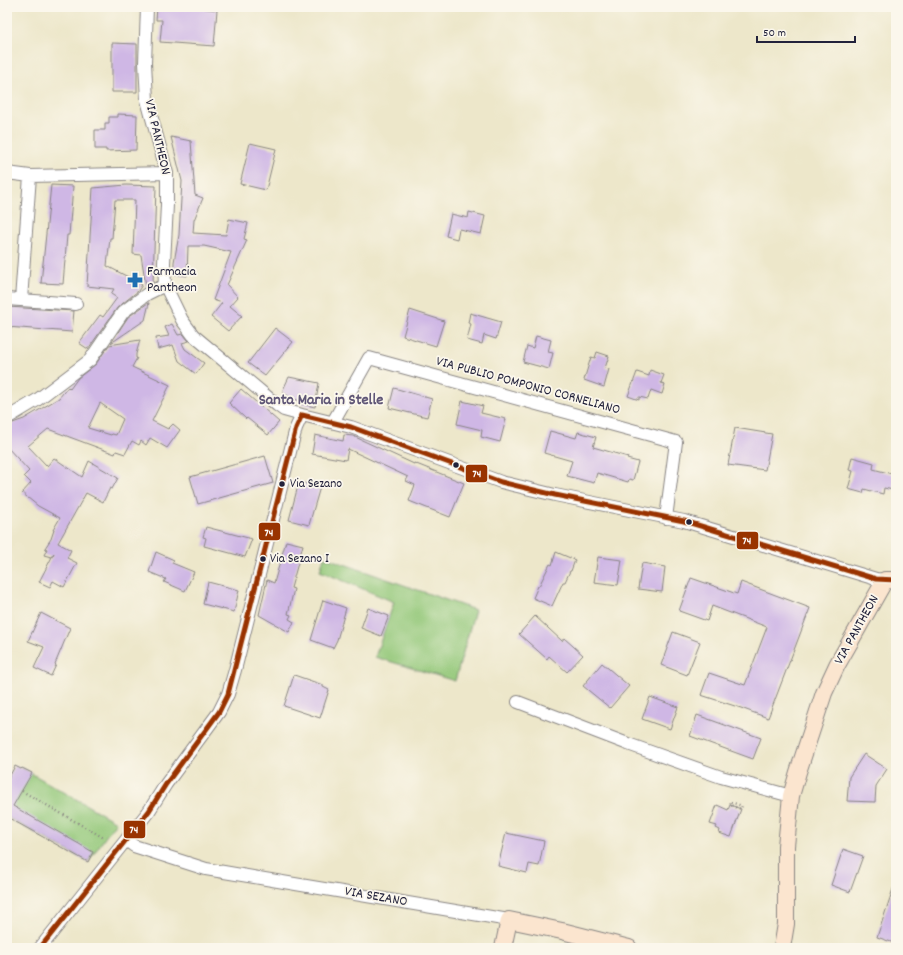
<svg xmlns="http://www.w3.org/2000/svg" width="903" height="955" font-family="Dekko,sans-serif">
  <style>
    .green { fill: #93c778; stroke: #5a745a }
    .building { fill: #cfb7e5; fill-rule: evenodd }
    .lines { fill: none; stroke-linecap: round; stroke-linejoin: round }
    .street-casing { stroke: #888482; stroke-width: 14 }
    .secondary-casing { stroke: #888482; stroke-width: 18 }
    .path { stroke: #888482; stroke-width: 2.5; stroke-dasharray: 1 3; stroke-linecap: butt }
    .street { stroke: #fff; stroke-width: 12 }
    .secondary { stroke: #fbe5cf; stroke-width: 16 }
    .bus-1-casing { stroke: #fbf7ec; stroke-width: 8 }
    .bus-1 { stroke: #930; stroke-width: 5 }
    .bus-dot { fill: #22223b; stroke: #fbf7ec; stroke-width: 1.5 }
    .labels { text-anchor: middle; dominant-baseline: central; stroke-width: 3.5; stroke-linejoin: round; paint-order: stroke }
    .bus-label { font-size: 13px; fill: #22223b; stroke: #fbf7ec; text-anchor: start }
    .street-label { font-size: 14px; fill: #22223b; stroke: #fbf7ec }
    .poi-label { font-size: 14px; fill: #22223b; stroke: #fbf7ec; text-anchor: start }
    .quarter-label { font-size: 16px; font-weight: bold; fill: #5f5676; stroke: #fbf7ec }
    .line-badge { stroke: #fbf7ec; stroke-width: 1.5 }
    .badge-label { font-size: 11px; text-anchor: middle; font-weight: bold; fill: #fff }
  </style>
  <rect width="100%" height="100%" fill="#fbf7ec"/>
  <filter id="ink" filterUnits="userSpaceOnUse"><feTurbulence type="fractalNoise" baseFrequency=".025" numOctaves="2"/><feDisplacementMap in="SourceGraphic" scale="8" xChannelSelector="R" yChannelSelector="G"/><feConvolveMatrix kernelMatrix="1 2 1 2 8 2 1 2 1" color-interpolation-filters="sRGB"/></filter>
  <filter id="wash" filterUnits="userSpaceOnUse"><feTurbulence type="fractalNoise" baseFrequency=".012" numOctaves="4" result="noise"/><feDisplacementMap in="SourceGraphic" scale="16" xChannelSelector="R" yChannelSelector="G"/><feGaussianBlur stdDeviation="0.9" result="paint"/><feColorMatrix in="noise" values="0 0 0 0 0 0 0 0 0 0 0 0 0 0 0 0 0 1.4 0 .05"/><feComposite in="paint" operator="in"/></filter>
  <g filter="url(#wash)">
    <rect width="100%" height="100%" fill="#ede7ca"/>
    <!-- green -->
    <path class="green" d="M324 557 475 610 455 681 375 657 394 602 320 571Z
      M22 768 116 822 88 862 7 817V786Z"/>
    <g id="blocks">
      <!-- building -->
      <path class="building" d="M157 7H190L217 10 214 46 160 42 162 20H156Z
        M112 43 137 44V92H112Z
        M118 114 137 115 136 150 106 151V149H95V130H105V123H109V117H118Z
        M171 137 191 141 195 195 203 198 194 220 193 233 226 235 229 219 248 223 244 239 247 240 227 285 238 297 230 306 242 316 228 331 211 317 222 303 213 300 231 252 204 246H188L187 276 174 274V262L179 235 182 181Z
        M250 143 276 149 266 190 240 184Z
        M51 185 73 186 69 235H67L63 284 41 283Z
        M126 185 156 186 153 283 146 286 141 255 133 254 135 200H115L112 238H110L107 266 130 278V277L142 285 138 291 117 308 88 349 79 343 100 315 103 317 117 298 111 294 114 289 87 286 93 188Z
        M469 212 485 216 481 234 459 229 457 239 446 236 451 214 468 218Z
        M148 303H149L145 320 111 343 128 317Z
        M7 307 74 311 72 332 7 327Z
        M410 310 444 321 436 346 403 336Z
        M470 313 501 322 496 339 484 335 482 344 467 340 471 324 468 323Z
        M172 324 178 335 183 334 189 341 182 343 185 349 204 363 196 374 179 361 173 345 158 349 156 338 169 336 165 327Z
        M275 328 293 342 265 376 248 363Z
        M536 336 551 340 548 352 553 353 549 369 523 362 527 346 533 348Z
        M140 340 136 354V358H137L132 367 170 385 152 421 168 429 173 424 180 430 167 448 150 438 146 445 141 441 139 445 132 441 125 454 116 451 115 454 48 429 28 446 47 466 54 458 82 477 89 461 118 478 112 489 110 488 103 502 86 493 58 543 71 550 67 558 77 563 64 587 53 581 50 587 39 582 54 553 51 557 44 555 47 549 45 548 51 539 54 530H53L60 518 38 506 22 493 31 483 24 476 29 471 7 447V425L24 419 59 398 68 387 70 389 78 378 96 364 109 345ZM100 403 123 419 116 435 112 434 111 435 88 428Z
        M597 352 609 356 605 368 609 369 604 387 584 380 591 357 595 358Z
        M650 370 664 375 661 383 665 384 662 394 651 390 648 399 639 397V400L628 396 637 372 649 376Z
        M289 377 319 383 315 407 301 404V401L293 399 282 392Z
        M394 388 432 399 427 417 389 408Z
        M241 389 279 422 268 435 247 418 246 419 229 403Z
        M462 401 483 406 481 413 506 419 500 442 481 437 482 430 457 424Z
        M735 428 772 434 765 470 728 465Z
        M550 431 576 438 578 432 596 437 593 447 628 457 627 459 638 462 633 480 629 479 628 482 597 473 594 483 567 476 572 461 544 453Z
        M315 435 343 441 344 435 353 436 414 464V463L464 483 450 517 409 501 415 485 406 481 408 477 348 449 346 460 312 454Z
        M265 456 273 483 198 504 190 477Z
        M852 457 874 463 873 469 896 475 893 490 884 488 883 494 864 489 863 493 848 489 853 471 849 470Z
        M299 482 320 487 309 525 289 520Z
        M206 527 252 539 245 557 204 546 206 538 203 537Z
        M286 541 303 545 291 588 294 589 288 614 291 615 289 619 294 622 289 632 259 615 267 580 274 583Z
        M156 552 174 560 172 563 194 572 185 591 164 582 166 579 149 572Z
        M556 552 575 560 571 571H570L565 582H563L552 606 533 598 538 586H539L550 564 552 565Z
        M598 557 622 560 618 585 594 582Z
        M642 563 665 567 662 592 638 589Z
        M691 578 737 594 741 582 810 608 768 718 741 708 701 695 709 673 745 685 767 627 712 606 707 621 679 611Z
        M208 582 239 590 234 612 203 604Z
        M323 600 346 608 337 640 333 648 311 640Z
        M368 608 389 616 381 636 361 628Z
        M41 613 70 628 55 664 56 665 51 676 34 668 44 647 28 641Z
        M535 616 562 641 564 638 583 655 567 672 549 656 547 659 519 634Z
        M673 632 700 642 687 675 661 665Z
        M602 663 629 686 610 708 583 686Z
        M294 675 323 685V687L329 690 320 718 284 706Z
        M650 697 678 707 670 729 642 719Z
        M697 715 761 738 753 759 690 736Z
        M864 754 887 769 876 786 875 802 847 801 849 777Z
        M15 766 21 769 22 768 32 773 13 806 93 852 88 862 7 817V781Z
        M717 805 728 810 730 805 741 809 731 837 719 833 720 830 716 828 717 826 710 824Z
        M506 833 544 841 539 866 529 864 527 873 498 866Z
        M843 849 863 856 850 892 831 885Z
        M894 886H896V937L894 943 877 937Z"/>
    </g>
  </g>
  <g filter="url(#ink)">
    <use href="#blocks" fill-opacity="0" stroke="#888482" stroke-width="1"/>
    <g class="lines">
      <defs>
        <path id="street" d="M147 7 145 63 147 100 167 173V205L164 263 165 285 182 320 193 335 277 405 284 410 302 415 351 427 501 482 555 495 684 521 876 579 885 580
          M7 173 30 176 167 173
          M7 299 76 304
          M21 300 30 176
          M7 418 37 400 90 360 123 312 147 294 165 285
          M333 422 369 358 676 442 666 518
          M518 702 628 744 721 777 791 796
          M126 840 134 846 206 869 509 920
          M40 948 149 811 166 784 219 712 228 694 235 670 296 428 302 415"/>
        <path id="secondary" d="M503 948 509 920 562 931 629 948
          M782 948 786 924V846L791 796 798 772 824 693 837 665 885 580H896"/>
      </defs>
      <!-- street casing -->
      <use href="#street" class="street-casing"/>
      <!-- secondary casing -->
      <use href="#secondary" class="secondary-casing"/>
      <!-- path -->
      <path class="path" d="M22 791 104 838
        M731 802 742 806 741 809 730 805Z"/>
      <!-- street -->
      <use href="#street" class="street"/>
      <!-- secondary -->
      <use href="#secondary" class="secondary"/>
      <defs>
        <path id="bus-1" d="M302 415 351 427 501 482 555 495 684 521 876 579 896 580
          M40 948 149 811 166 784 219 712 228 694 296 428 302 415"/>
      </defs>
      <!-- bus-1 casing -->
      <use href="#bus-1" class="bus-1-casing"/>
      <!-- bus-1 -->
      <use href="#bus-1" class="bus-1"/>
    </g>
  </g>
  <!-- icons -->
  <defs>
    <symbol id="pharmacy-bare" viewBox="-9 -9 18 18"><path d="M-2-6h4v4h4v4h-4v4h-4v-4h-4v-4h4Z" fill="#1f6fb2" stroke="#fbf7ec" stroke-width="2.5" paint-order="stroke"/></symbol>
  </defs>
  <g fill-rule="evenodd">
    <use href="#pharmacy-bare" x="124" y="269" width="22" height="22"/>
  </g>
  <!-- markers -->
  <g class="bus-dot">
    <circle cx="456" cy="465" r="3.5"/>
    <circle cx="282" cy="484" r="3.5"/>
    <circle cx="689" cy="522" r="3.5"/>
    <circle cx="263" cy="559" r="3.5"/>
  </g>
  <g class="labels">
    <!-- bus labels -->
    <g class="bus-label">
      <text x="290" y="484">Via Sezano</text>
      <text x="270" y="559">Via Sezano I</text>
    </g>
    <!-- street labels -->
    <g class="street-label">
      <text transform="translate(157 137) rotate(77)">VIA PANTHEON</text>
      <text transform="translate(528 386) rotate(15)">VIA PUBLIO POMPONIO CORNELIANO</text>
      <text transform="translate(857 630) rotate(-61)">VIA PANTHEON</text>
      <text transform="translate(376 897) rotate(10)">VIA SEZANO</text>
    </g>
    <!-- poi labels -->
    <g class="poi-label">
      <text x="147" y="272">Farmacia<tspan x="147" dy="16">Pantheon</tspan></text>
    </g>
    <!-- quarter labels -->
    <g class="quarter-label">
      <text x="321" y="400">Santa Maria in Stelle</text>
    </g>
  </g>
  <g class="line-badge">
    <rect x="465" y="464" width="23" height="19" rx="4" fill="#930"/>
    <rect x="258" y="522" width="23" height="19" rx="4" fill="#930"/>
    <rect x="736" y="531" width="23" height="19" rx="4" fill="#930"/>
    <rect x="123" y="820" width="23" height="19" rx="4" fill="#930"/>
  </g>
  <g class="badge-label">
    <text x="477" y="477">74</text>
    <text x="269" y="536">74</text>
    <text x="747" y="544">74</text>
    <text x="134" y="833">74</text>
  </g>
  <!-- margin -->
  <rect width="903" height="955" fill="none" stroke="#fbf7ec" stroke-width="24"/>
  <!-- scale -->
  <path d="M757 36v6h98v-6" fill="none" stroke="#22223b" stroke-width="2"/>
  <text x="763" y="36" font-size="12" fill="#22223b" stroke="#fbf7ec" stroke-width="3" paint-order="stroke">50 m</text>
</svg>
